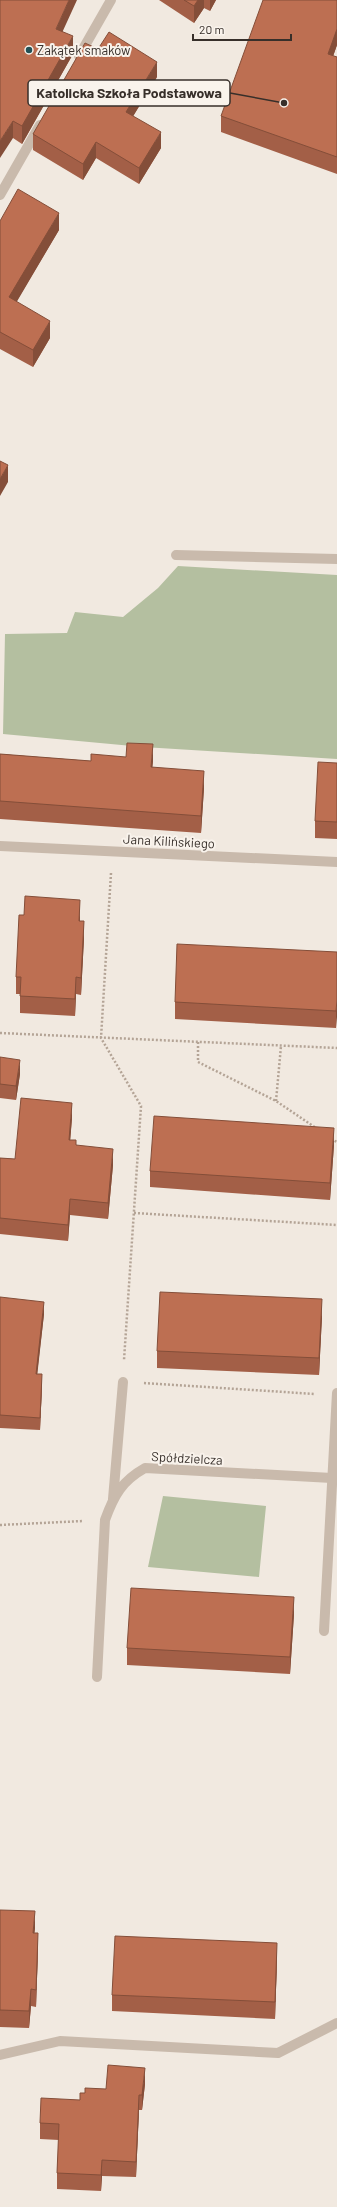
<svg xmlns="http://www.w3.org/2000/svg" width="337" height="2207" font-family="Barlow,sans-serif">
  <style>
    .green { fill: #b4bfa0 }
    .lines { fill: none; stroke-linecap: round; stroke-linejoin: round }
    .path { stroke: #b4a496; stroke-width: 2.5; stroke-dasharray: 2 2; stroke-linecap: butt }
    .lane { stroke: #c9baac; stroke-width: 10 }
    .street { stroke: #c9baac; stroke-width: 10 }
    .wall { fill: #a35f47 }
    .shaded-wall { fill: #844e39 }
    .building { fill: #bd6f52; stroke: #844e39 }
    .poi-dot { fill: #235156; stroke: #f9f3ec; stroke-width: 1.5 }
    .labels { text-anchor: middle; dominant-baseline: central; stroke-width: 4; stroke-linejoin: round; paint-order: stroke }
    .poi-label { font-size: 13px; fill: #372f2a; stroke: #f9f3ec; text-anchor: start }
    .street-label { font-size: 13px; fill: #372f2a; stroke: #f9f3ec }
    .leader { fill: none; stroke: #372f2a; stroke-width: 1.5 }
    .callout-dot { fill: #372f2a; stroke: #f9f3ec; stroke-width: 1.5 }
    .callout { fill: #f9f3ec; stroke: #372f2a; stroke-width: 1.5 }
    .callout-label { font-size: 14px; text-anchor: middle; font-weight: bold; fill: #372f2a }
  </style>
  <rect width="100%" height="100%" fill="#f1e9e0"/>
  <!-- green -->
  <path class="green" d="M178 566 337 575V759L143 747 3 734 5 634 67 633 75 612 123 617 158 588Z
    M163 1496 266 1506 259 1577 148 1567Z"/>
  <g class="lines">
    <!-- path -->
    <path class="path" d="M111 873 101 1038 141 1106 124 1360
      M0 1033 337 1048
      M198 1042V1062L276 1101 316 1128
      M276 1101 281 1046
      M331 1139 337 1142
      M134 1213 337 1225
      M144 1383 315 1394
      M0 1525 83 1521"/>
    <!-- lane -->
    <path class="lane" d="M176 555 337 559
      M113 1499 123 1382
      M97 1677 105 1520C114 1495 122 1481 145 1468L332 1478
      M0 2055 60 2041 278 2053 337 2023"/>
    <!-- street -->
    <path class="street" d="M79 56 111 0
      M0 195 40 125
      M0 846 337 862
      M324 1631 337 1393"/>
  </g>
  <!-- wall -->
  <path class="wall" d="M0 0 63 32 73 54 22 144 13 138Z
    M159 0H216L210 11 204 8 194 23Z
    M337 0V45L333 56 337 57V174L221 132V116Z
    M157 77 133 116 161 148 139 184 96 158 83 180 33 150V134Z
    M0 221 59 230 16 302 50 338 33 367 0 349Z
    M0 754 91 761H153L152 767 204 788 201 833 0 819Z
    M337 763V839L315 838V821Z
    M80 916V921L84 938 81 995 76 994 75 1016 20 1013V994H16V977Z
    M337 952 336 1028 175 1019V1002Z
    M0 1057 20 1074 16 1100 0 1098Z
    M72 1118 70 1140 76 1145 113 1165 108 1219 70 1215 68 1241 0 1234V1158L15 1159Z
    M334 1145 330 1200 150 1187V1171Z
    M0 1297 44 1314 37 1374 42 1386 40 1430 0 1428Z
    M322 1316 319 1375 157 1368V1351Z
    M294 1614 290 1674 127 1665V1648Z
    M0 1910 35 1928 34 1933 38 1950 36 2007 31 2006 29 2028 0 2027Z
    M277 1960 275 2019 112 2011V1995Z
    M145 2084 142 2110H139L136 2177 102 2176 101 2191 57 2189V2173L59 2140 40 2139V2123L80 2100 85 2093 106 2089Z"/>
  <!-- shaded-wall -->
  <path class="shaded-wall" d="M69 0H77L56 46V29Z
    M198 0H204V8L194 23V6Z
    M210 0H216L210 11Z
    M337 29V45L328 71V54Z
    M73 36V54L22 144V126Z
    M157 62V77L126 128V112Z
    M13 121V138L0 158V141Z
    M161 132V148L139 184V168Z
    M96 142V158L83 180V164Z
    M59 213V230L9 315V297Z
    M50 321V338L33 367V350Z
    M8 465V482L0 496V479Z
    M153 744V761L151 785V767Z
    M204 771V788L201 833V816Z
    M80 900V916L79 938V921Z
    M84 921V938L81 995V978Z
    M76 977V994L75 1016V999Z
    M337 1000V1017L336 1028V1011Z
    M20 1060V1074L16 1100V1086Z
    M72 1103V1118L69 1156V1140Z
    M334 1128V1145L330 1200V1183Z
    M113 1149V1165L108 1219V1203Z
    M70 1199V1215L68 1241V1225Z
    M322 1299V1316L319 1375V1358Z
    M44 1302V1314L36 1386V1374Z
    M42 1374V1386L40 1430V1418Z
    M294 1597V1614L290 1674V1657Z
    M35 1911V1928L33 1950V1933Z
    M38 1933V1950L36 2007V1990Z
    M277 1943V1960L275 2019V2002Z
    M31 1989V2006L29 2028V2011Z
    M145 2068V2084L142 2110V2095Z
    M139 2095V2110L136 2177V2162Z
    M102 2160V2176L101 2191V2175Z"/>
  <!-- building -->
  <path class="building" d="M0 0H69L56 29 73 36 22 126 13 121 0 141Z
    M184 0H198L194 6Z
    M263 0H337V29L328 54 337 57V157L221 116Z
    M109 32 157 62 126 112 161 132 139 168 96 142 83 164 33 134 85 43 98 49Z
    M18 189 59 213 9 297 50 321 33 350 0 332V221Z
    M0 461 8 465 0 479Z
    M127 743 153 744 151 767 204 771 201 816 0 801V754L91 761V754L126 757Z
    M318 762 337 763V822L315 821Z
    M25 896 80 900 79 921H84L81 978 76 977 75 999 20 996 21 977H16L19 915H24Z
    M177 944 337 952V1000L336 1011 175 1002Z
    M0 1057 20 1060 16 1086 0 1084Z
    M21 1098 72 1103 69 1140H76V1145L113 1149 108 1203 70 1199 68 1225 0 1218V1158L15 1159Z
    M154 1116 334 1128 330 1183 150 1171Z
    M160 1292 322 1299 319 1358 157 1351Z
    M0 1297 44 1302 36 1374H42L40 1418 0 1415Z
    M131 1588 294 1597 290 1657 127 1648Z
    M0 1910 35 1911 33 1933H38L36 1990 31 1989 29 2011 0 2010Z
    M115 1936 277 1943 275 2002 112 1995Z
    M108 2065 145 2068 142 2095H139L136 2162 102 2160 101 2175 57 2173 59 2124 40 2123 41 2098 80 2100V2093H85V2088L106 2089Z"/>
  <!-- markers -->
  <circle class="poi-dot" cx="29" cy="50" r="4"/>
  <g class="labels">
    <!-- poi labels -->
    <g class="poi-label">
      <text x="37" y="50">Zakątek smaków</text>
    </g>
    <!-- street labels -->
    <g class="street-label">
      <text transform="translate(169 841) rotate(3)">Jana Kilińskiego</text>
      <text transform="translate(187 1458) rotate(3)">Spółdzielcza</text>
    </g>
  </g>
  <!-- callouts -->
  <path class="leader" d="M284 103L230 93"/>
  <circle class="callout-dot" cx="284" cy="103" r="4"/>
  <rect class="callout" x="28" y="80" width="202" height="26" rx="4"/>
  <g class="callout-label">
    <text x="129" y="98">Katolicka Szkoła Podstawowa</text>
  </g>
  <!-- scale -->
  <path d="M193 34v6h98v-6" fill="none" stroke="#372f2a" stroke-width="2"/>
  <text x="199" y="34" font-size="12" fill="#372f2a" stroke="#f9f3ec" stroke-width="3" paint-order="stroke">20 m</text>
</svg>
